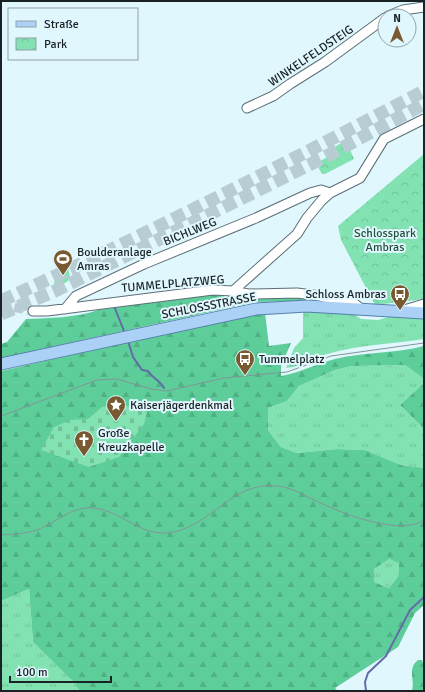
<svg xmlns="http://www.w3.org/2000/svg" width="425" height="692" font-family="Signika,sans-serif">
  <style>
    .grass { fill: url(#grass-tufts) }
    .forest { fill: url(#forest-firs); fill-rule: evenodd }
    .cemetery { fill: url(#cemetery-stones) }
    .park { fill: url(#park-crowns) }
    .garden { fill: #83e2b2 }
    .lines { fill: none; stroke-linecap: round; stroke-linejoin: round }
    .stream { stroke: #646ba9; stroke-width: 2 }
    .minor-tunnel { stroke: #b8ccd3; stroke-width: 9; stroke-dasharray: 9 4.5; stroke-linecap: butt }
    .highway-tunnel { stroke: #b8ccd3; stroke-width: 13; stroke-dasharray: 13 6; stroke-linecap: butt }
    .minor-casing { stroke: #5b6f76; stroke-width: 11 }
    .major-casing { stroke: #5580a9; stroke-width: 13 }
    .minor { stroke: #fff; stroke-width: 9 }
    .major { stroke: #acd1f6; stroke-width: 11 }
    .tram { stroke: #849499; stroke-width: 1 }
    .labels { text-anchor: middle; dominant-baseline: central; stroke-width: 4; stroke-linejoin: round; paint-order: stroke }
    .street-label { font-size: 12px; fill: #1a2225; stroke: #e0f7fe }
    .park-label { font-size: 12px; fill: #22503a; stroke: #e0f7fe }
    .poi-label { font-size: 12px; fill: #1a2225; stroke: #e0f7fe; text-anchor: start }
  </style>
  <defs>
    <pattern id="grass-tufts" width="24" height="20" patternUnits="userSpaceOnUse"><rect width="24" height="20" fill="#83e2b2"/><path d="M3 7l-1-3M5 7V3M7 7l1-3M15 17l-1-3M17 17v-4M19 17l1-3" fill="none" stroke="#71c299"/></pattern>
    <pattern id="forest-firs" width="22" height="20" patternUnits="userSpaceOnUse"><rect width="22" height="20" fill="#5dce9a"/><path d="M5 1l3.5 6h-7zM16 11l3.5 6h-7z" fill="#50b185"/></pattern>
    <pattern id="cemetery-stones" width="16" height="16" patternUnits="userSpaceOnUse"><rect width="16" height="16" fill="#83e2b2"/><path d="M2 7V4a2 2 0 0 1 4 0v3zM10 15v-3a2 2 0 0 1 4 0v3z" fill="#71c299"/></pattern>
    <pattern id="park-crowns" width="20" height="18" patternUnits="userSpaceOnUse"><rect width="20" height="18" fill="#83e2b2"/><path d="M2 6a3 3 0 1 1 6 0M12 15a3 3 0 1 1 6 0" fill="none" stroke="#71c299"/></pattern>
  </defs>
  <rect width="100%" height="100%" fill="#e0f7fe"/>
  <!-- grass -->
  <path class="grass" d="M303 311 352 313 361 319 378 320 392 316 424 319V339C392 344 358 345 327 354 313 358 301 367 286 368L294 348 303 338Z
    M405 365 424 379V383L400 405 424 429V468L401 465 365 450 337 449 297 453 281 447 268 430V408L287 401 299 386 335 370 352 366Z
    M388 559 399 562V575L389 588 374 582V569Z
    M29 589 33 642 75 682 80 691H1V601Z"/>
  <!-- forest -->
  <path class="forest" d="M217 293 312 298V301L255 302 1 358V344L7 342 26 319C50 318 75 318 98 310Z
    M265 313 269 346 291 343 281 366V376C303 372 322 361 344 357 370 352 398 353 424 346V379L405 365 352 366 335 370 299 386 287 401 268 408V430L281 447 297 453 337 449 365 450 401 465 424 468V605L415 613 398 647 335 688 338 691H80L74 682 33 642 29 589 1 601V371L241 316ZM389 559 399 563V575L389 588 374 582V569Z
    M424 383V429L400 405Z
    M418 660H422C424 664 424 685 424 691H412C415 679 407 669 418 660Z"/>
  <!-- cemetery -->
  <path class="cemetery" d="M121 404 147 412 144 424 119 457 89 467 41 450 54 427 70 420 88 419 102 407Z"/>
  <!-- park -->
  <path class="park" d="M346 140 354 159 325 174H322L319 169 320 161 326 158 327 152Z
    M424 154V299L375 305 341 240 338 226Z"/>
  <!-- garden -->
  <path class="garden" d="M68 268 70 277 68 281 62 285 54 284 56 272 62 269Z"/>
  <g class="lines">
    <!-- stream -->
    <path class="stream" d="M114 306 124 331
      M128 341 133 357 142 370 148 371C153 379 160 380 164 388
      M366 691 365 682 368 673 386 656 410 610 424 597"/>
    <!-- minor-tunnel -->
    <path class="minor-tunnel" d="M1 305 33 311"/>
    <!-- highway-tunnel -->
    <path class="highway-tunnel" d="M1 301C144 236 284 164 424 91
      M1 314 55 291 323 158 424 104"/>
    <defs>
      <path id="minor" d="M388 16 403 10 424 7
        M247 108 273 96 290 84 325 62 385 18
        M233 291 297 234 307 218 322 200 330 193 360 178 384 139 424 119
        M65 309 76 296 144 264 256 218 310 193 321 190 330 193
        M404 310 424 304
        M33 311H47L213 290 233 291 248 294 297 293 320 296 355 304 360 308"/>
      <path id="major" d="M1 364 256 309 307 306 424 313"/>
    </defs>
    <!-- minor casing -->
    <use href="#minor" class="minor-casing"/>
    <!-- major casing -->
    <use href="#major" class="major-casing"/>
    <!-- minor -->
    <use href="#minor" class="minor"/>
    <!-- major -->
    <use href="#major" class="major"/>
    <!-- tram -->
    <path class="tram" d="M1 416 97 380 117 379 151 389 167 391 224 378 287 372 331 356 424 343
      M1 535C13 534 25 534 37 530 56 523 71 506 93 508 126 511 143 543 181 530 216 518 236 481 278 486 294 488 308 498 323 504 346 515 401 536 424 520"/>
  </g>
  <!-- icons -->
  <defs>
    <symbol id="stadium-pin" viewBox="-11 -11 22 30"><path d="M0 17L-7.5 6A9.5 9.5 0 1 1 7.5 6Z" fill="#79592f" stroke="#e0f7fe"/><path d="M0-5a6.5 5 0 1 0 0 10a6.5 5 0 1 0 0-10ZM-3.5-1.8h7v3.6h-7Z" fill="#fff"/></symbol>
    <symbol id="bus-pin" viewBox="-11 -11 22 30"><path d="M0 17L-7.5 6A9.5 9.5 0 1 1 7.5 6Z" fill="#79592f" stroke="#e0f7fe"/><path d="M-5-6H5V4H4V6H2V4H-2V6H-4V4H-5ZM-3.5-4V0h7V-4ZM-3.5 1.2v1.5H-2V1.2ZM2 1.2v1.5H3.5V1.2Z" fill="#fff"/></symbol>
    <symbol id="sight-pin" viewBox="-11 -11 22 30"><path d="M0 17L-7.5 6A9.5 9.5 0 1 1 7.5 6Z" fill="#79592f" stroke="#e0f7fe"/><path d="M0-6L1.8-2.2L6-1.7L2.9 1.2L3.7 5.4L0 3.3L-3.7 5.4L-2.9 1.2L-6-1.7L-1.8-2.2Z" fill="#fff"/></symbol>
    <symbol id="church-pin" viewBox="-11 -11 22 30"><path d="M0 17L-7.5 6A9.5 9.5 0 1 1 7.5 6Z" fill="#79592f" stroke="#e0f7fe"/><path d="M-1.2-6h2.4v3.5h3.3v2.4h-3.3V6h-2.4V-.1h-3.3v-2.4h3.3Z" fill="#fff"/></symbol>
  </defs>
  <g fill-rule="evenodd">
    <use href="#stadium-pin" x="52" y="248" width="22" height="30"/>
    <use href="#bus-pin" x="389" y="283" width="22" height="30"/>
    <use href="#bus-pin" x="234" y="348" width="22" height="30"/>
    <use href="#sight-pin" x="105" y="394" width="22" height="30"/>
    <use href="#church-pin" x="73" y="429" width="22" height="30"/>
  </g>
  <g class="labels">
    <!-- street labels -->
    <g class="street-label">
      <text transform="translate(311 56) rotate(-34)">WINKELFELDSTEIG</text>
      <text transform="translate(190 232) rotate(-22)">BICHLWEG</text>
      <text transform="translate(173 284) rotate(-5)">TUMMELPLATZWEG</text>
      <text transform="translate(209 306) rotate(-11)">SCHLOSSSTRASSE</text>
    </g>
    <!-- park labels -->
    <g class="park-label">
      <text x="385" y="233">Schlosspark<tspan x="385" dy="14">Ambras</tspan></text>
    </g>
    <!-- poi labels -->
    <g class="poi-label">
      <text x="77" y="252">Boulderanlage<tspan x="77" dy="14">Amras</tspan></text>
      <text x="386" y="294" text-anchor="end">Schloss Ambras</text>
      <text x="259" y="359">Tummelplatz</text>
      <text x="130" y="405">Kaiserjägerdenkmal</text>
      <text x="98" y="433">Große<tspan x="98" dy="14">Kreuzkapelle</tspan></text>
    </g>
  </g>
  <!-- border -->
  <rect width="425" height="692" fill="none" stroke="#1a2225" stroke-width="4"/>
  <!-- legend -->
  <rect x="8" y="8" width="130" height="52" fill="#e0f7fe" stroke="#91a2a7"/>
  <rect x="16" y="21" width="20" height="6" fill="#acd1f6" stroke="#91a2a7"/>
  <text x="44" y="28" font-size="12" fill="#1a2225">Straße</text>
  <rect x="16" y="38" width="20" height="12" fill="url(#park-crowns)" stroke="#91a2a7"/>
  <text x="44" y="48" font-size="12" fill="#1a2225">Park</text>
  <!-- north arrow -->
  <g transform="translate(397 28)"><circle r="19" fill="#e0f7fe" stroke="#91a2a7"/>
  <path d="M0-3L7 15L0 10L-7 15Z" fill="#79592f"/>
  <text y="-6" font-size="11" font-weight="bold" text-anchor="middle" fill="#1a2225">N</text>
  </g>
  <!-- scale -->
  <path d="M10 676v6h101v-6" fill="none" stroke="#1a2225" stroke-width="2"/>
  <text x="16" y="676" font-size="12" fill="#1a2225" stroke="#e0f7fe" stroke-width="3" paint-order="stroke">100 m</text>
</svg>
